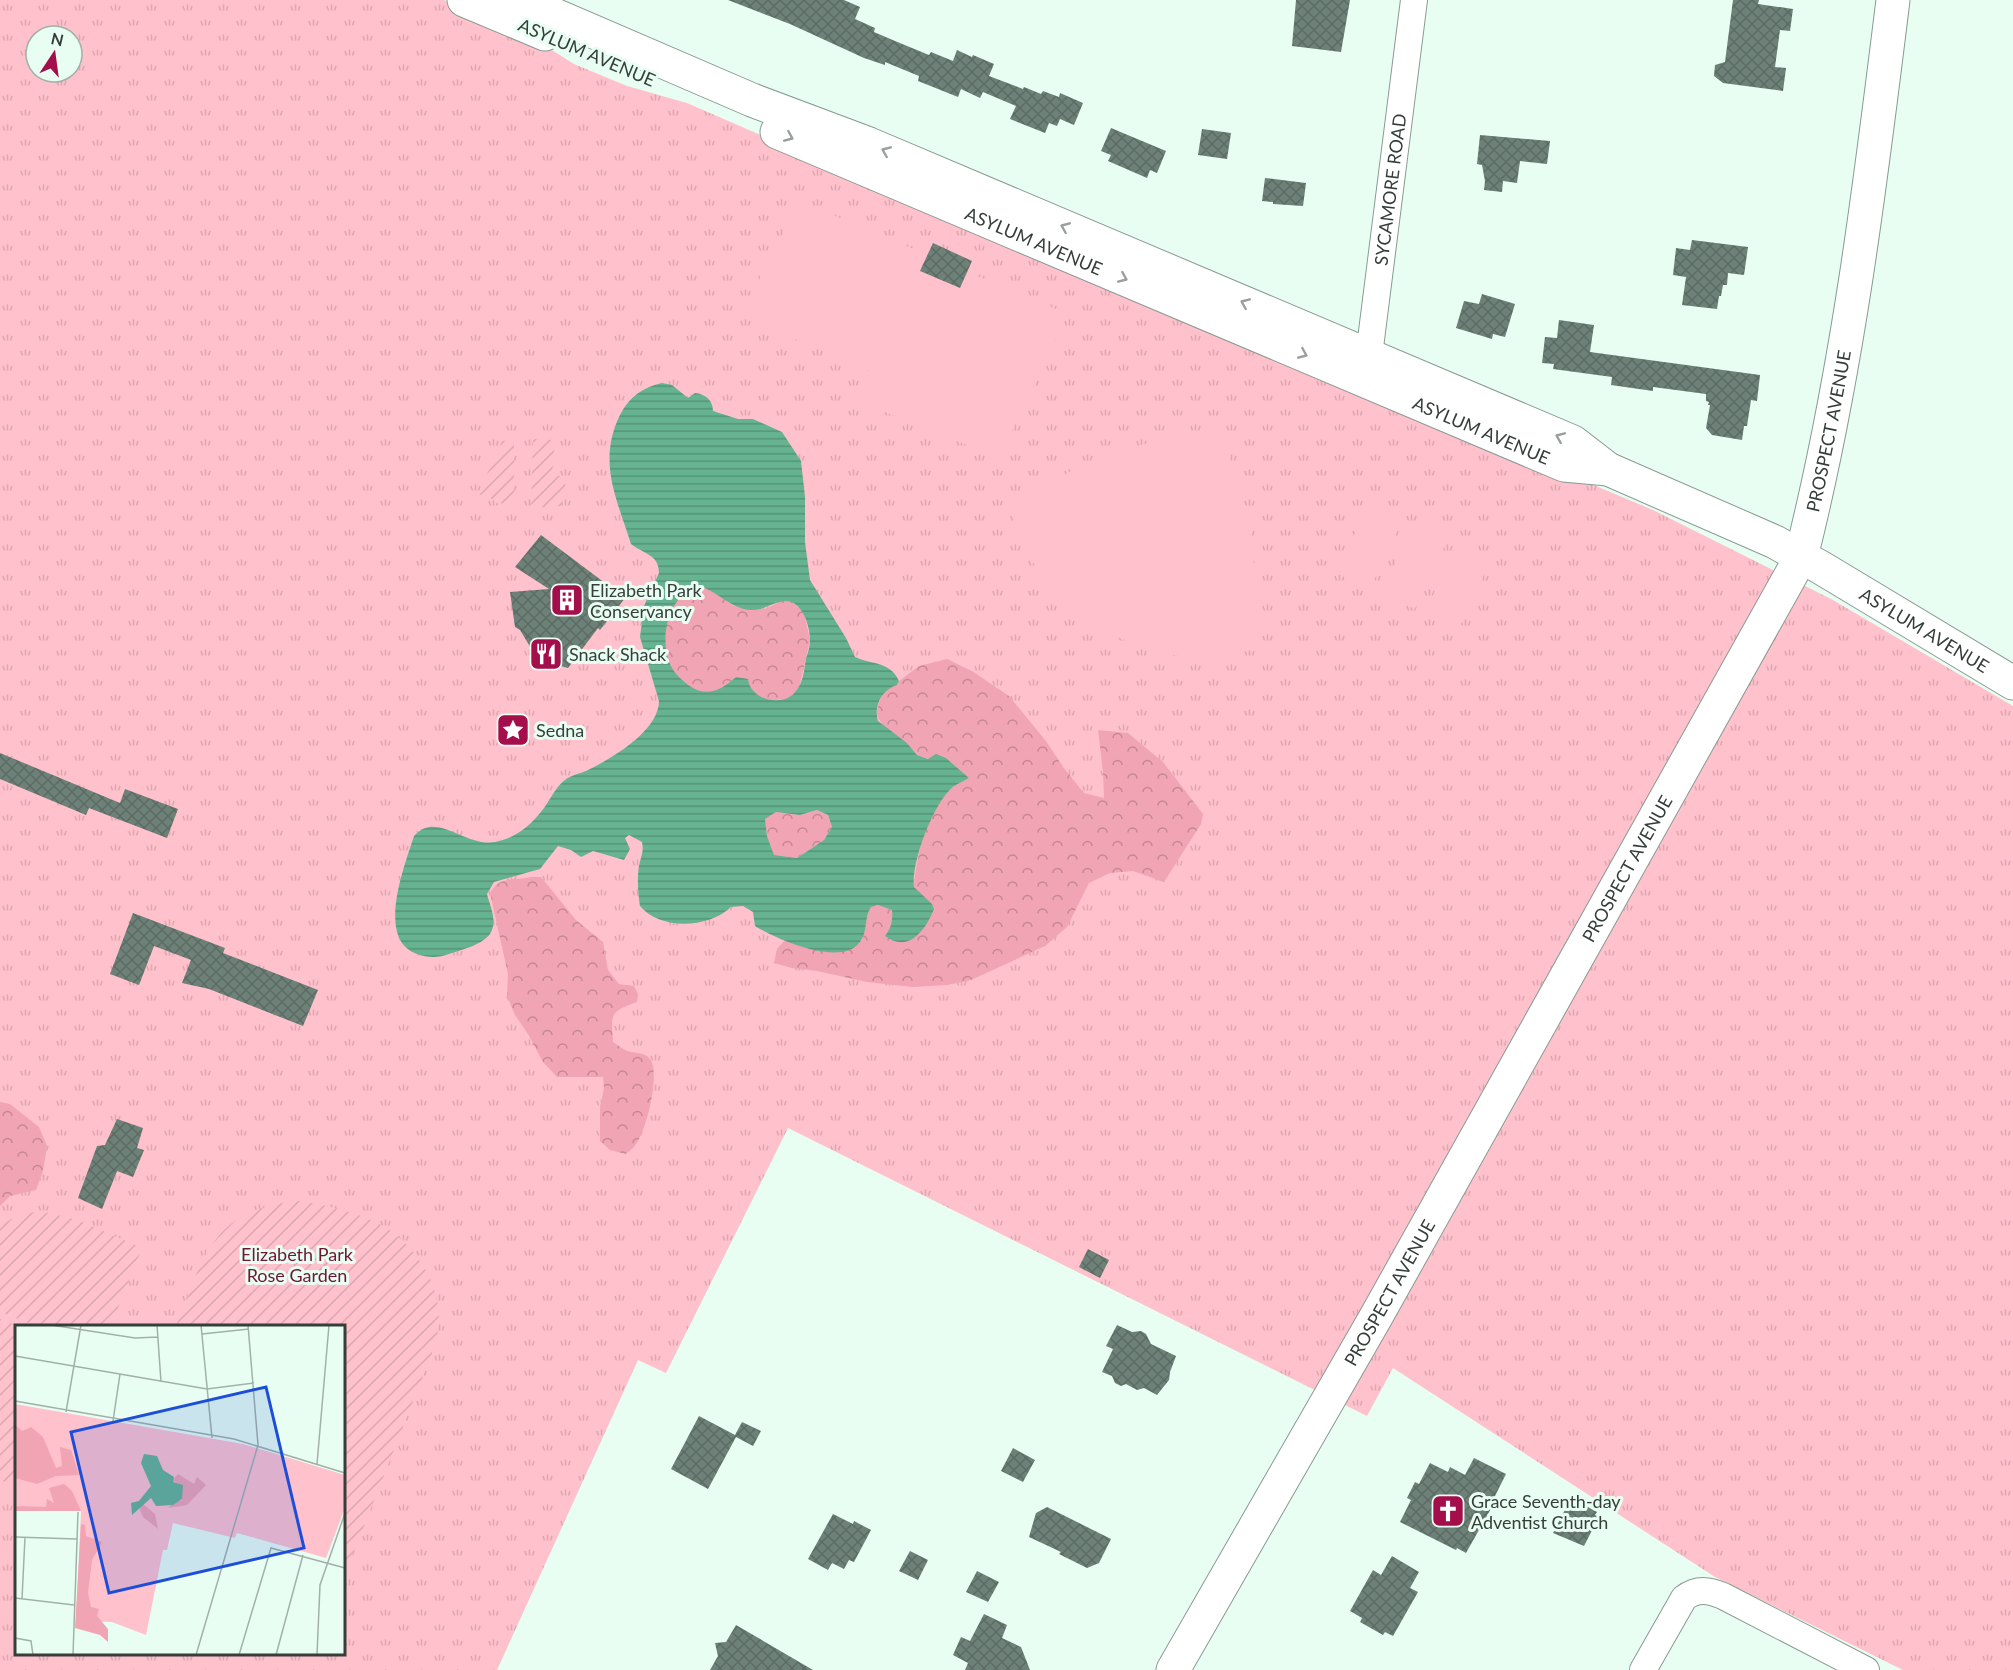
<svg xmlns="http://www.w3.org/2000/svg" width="2013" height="1670" font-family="Lato,sans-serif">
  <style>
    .grass { fill: url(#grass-tufts); fill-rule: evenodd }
    .forest { fill: url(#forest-crowns) }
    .garden { fill: url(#garden-furrows) }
    .pitch { fill: #ffc1cc }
    .water { fill: url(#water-rules); fill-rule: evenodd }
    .building { fill: url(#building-cross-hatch) }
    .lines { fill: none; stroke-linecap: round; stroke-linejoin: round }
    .minor-casing { stroke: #889b92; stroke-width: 28 }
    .secondary-casing { stroke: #889b92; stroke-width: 35 }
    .minor { stroke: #fff; stroke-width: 26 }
    .secondary { stroke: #fff; stroke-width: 33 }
    .oneway { stroke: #9a9e9c }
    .labels { text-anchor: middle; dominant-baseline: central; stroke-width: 6; stroke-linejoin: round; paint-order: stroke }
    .street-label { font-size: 18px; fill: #363e3a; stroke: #e9fef3 }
    .poi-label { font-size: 18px; fill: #363e3a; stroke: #e9fef3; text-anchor: start }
    .park-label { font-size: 18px; fill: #6d1633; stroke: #e9fef3 }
    .inset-road { fill: none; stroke: #a1b1a9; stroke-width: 1.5 }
    .view { fill: #1d4ed8; fill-opacity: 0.15; stroke: #1d4ed8; stroke-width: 3 }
    .inset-edge { fill: none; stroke: #363e3a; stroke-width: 3 }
  </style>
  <defs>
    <pattern id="grass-tufts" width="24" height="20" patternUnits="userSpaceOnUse" patternTransform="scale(1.5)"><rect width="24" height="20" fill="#ffc1cc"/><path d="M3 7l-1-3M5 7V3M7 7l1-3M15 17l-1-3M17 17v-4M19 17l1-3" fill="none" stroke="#dba7b0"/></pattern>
    <pattern id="forest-crowns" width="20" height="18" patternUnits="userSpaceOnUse" patternTransform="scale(1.5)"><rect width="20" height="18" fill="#f1a4b4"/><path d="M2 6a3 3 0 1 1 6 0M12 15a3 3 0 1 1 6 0" fill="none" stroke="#c48793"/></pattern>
    <pattern id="garden-furrows" width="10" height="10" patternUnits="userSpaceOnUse" patternTransform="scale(1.5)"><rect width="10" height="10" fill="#ffc1cc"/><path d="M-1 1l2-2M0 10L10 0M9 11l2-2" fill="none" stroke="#dba7b0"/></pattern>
    <pattern id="water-rules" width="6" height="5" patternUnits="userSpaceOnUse" patternTransform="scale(1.5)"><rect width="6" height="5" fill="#66b391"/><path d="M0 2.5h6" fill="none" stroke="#559377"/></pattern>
    <pattern id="building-cross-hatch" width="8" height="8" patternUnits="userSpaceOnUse" patternTransform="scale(1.5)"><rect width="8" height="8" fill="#6e8178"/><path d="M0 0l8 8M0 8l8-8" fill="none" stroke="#5b6b63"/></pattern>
  </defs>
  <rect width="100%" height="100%" fill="#e9fef3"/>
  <!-- grass -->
  <path class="grass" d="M0 0H444L536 40 574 64 627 86 687 103 800 152 1653 510 1833 600 2013 706V1670H1903L1715 1577 1393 1368 1367 1416 788 1128 666 1373 638 1360 497 1670H0ZM36 36H72V72H36ZM16 1326H344V1654H16Z"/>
  <!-- forest -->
  <path class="forest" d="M700 586 712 590 734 606 765 609 781 601 792 602 804 612 810 640 799 689 789 698 770 701 758 696 736 677C732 681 727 686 722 689 700 700 674 680 667 659 660 632 671 592 700 586Z
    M947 659 972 671 1009 696 1046 741 1063 767 1084 793 1104 798 1103 772 1098 730 1128 733 1163 762 1203 814 1201 824 1164 882 1133 871 1110 873 1089 883 1067 927 1045 946 971 980 947 985 913 987 867 982 817 971 792 968 774 963 777 949 785 940 804 947 861 941C866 930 865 918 871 907L878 905 892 910 893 915 889 932 924 899 914 887V883C918 852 927 809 952 788 957 784 964 781 969 778L946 758 929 759 917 755 907 743 884 727 876 715C878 702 883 689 897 685L899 681 919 666Z
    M817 810 828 815 832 827 824 840 797 858 774 855 767 836 765 819 776 812 800 815Z
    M532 877H541L576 920 603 942 608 970 619 984 634 986 638 994 637 1002C610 1012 611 1012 613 1042 617 1044 621 1048 625 1050 633 1054 644 1051 650 1059 661 1073 646 1131 636 1144 634 1148 629 1151 626 1154L610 1150 600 1141V1108L604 1088 603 1077H557L543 1062 528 1034 515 1015 507 996 508 974 490 893C500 875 515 881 532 877Z
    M0 1102 10 1104 39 1127 47 1146 43 1171 36 1190 10 1196 0 1206Z"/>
  <!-- garden -->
  <path class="garden" d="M533 439 555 440 552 474 564 477 566 480 562 506 531 508Z
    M514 440V504L496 503 492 499 478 494 502 441Z
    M300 1201C324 1205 349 1210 371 1220 412 1237 445 1286 438 1331 437 1338 434 1346 432 1353L344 1577V1326H176C203 1256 214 1207 300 1201Z
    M40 1211 78 1220 142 1248 111 1326H37L0 1312V1226L18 1215Z
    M0 1319 18 1326H16V1486L0 1480Z"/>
  <!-- pitch -->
  <path class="pitch" d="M797 200 1068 314 999 458 862 403 874 373 741 316 793 213Z
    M1210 429 1220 434 1234 469 1251 530 1261 648C1238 653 1215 658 1192 657 1141 654 1078 624 1047 584 1028 558 1016 531 1007 501L1115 451Z
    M1370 501 1404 517 1370 589 1336 573Z
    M1415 522 1449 537 1415 609 1381 594Z
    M1458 542 1492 558 1458 630 1424 614Z"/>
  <!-- water -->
  <path class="water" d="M662 383 672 385 688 398 695 393C705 394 713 400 713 411L738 419H753L782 432 801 461 805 497V542L810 580 846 638 855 657C872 665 890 661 899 681L897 685C882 690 873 706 878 721L907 743 917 755 928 759 936 754 946 758 969 778C964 781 957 784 953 787 933 803 911 863 914 887L932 904 934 909C926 929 909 954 885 936 891 929 893 919 892 910L878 905 871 907C864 918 868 931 860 942 841 968 776 939 755 926L753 912 743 906 731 907C709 928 661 931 640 906 638 894 637 878 639 866 641 856 644 852 642 842L629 835 625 838 630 849 624 860 593 851 581 857 571 850 558 846 540 869 494 882 487 894C490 906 498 921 490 934 482 945 461 950 449 954 439 958 427 958 417 954 375 939 405 865 414 836 437 810 464 847 495 842 518 838 536 821 548 802 553 794 558 785 565 780 571 775 579 774 586 771 611 759 659 731 659 701L640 637 644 606 659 573C659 554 643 554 631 544 617 499 597 462 620 415 629 397 643 387 662 383ZM700 586C718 592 730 608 750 610 763 611 769 604 780 602 801 596 810 624 810 640 810 646 808 653 806 658 804 672 803 687 791 696 776 706 750 698 748 679L736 677C716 695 701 698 680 678 675 673 670 666 668 659 660 632 671 592 700 586ZM817 810 828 815 832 827 824 840 797 858 774 855 767 836 765 819 776 812 800 815Z"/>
  <!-- building -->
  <path class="building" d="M728 0H844L860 7 855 19 875 28 874 32 895 41 929 55 931 52 953 61 957 50 972 57 973 55 994 64 989 76 1023 89 1024 87 1041 94 1043 91 1059 97 1060 93 1083 103 1074 125 1060 119 1057 126 1049 123 1045 133 1010 119 1016 106 983 92 980 98 961 89 958 97 918 81 919 76 885 62V65L864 58 790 24Z
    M1296 0H1350L1341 52 1292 46Z
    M1733 0H1759L1758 4 1793 9 1790 31 1780 30 1775 67 1786 68 1783 91 1723 83 1714 76 1715 65 1725 62Z
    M1111 128 1166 151 1157 173 1150 170 1147 178 1108 161 1111 155 1101 151Z
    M1202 129 1231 133 1227 159 1198 155Z
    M1480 135 1550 141 1547 164 1520 161 1517 183 1503 181 1502 192 1484 190 1485 181 1482 165 1477 164Z
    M1265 178 1306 183 1303 206 1273 204V202L1262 201Z
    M1692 240 1748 247 1744 275 1728 273 1727 285H1723L1721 296H1719L1717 309 1682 305 1686 277 1673 275 1676 248 1690 250Z
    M933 243 972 261 960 288 920 271Z
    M1482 294 1515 304 1505 337 1493 334 1492 339 1456 328 1464 301 1479 304Z
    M1559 320 1594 325 1590 352 1760 375 1757 401 1751 400 1747 426H1744L1742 440 1712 435 1706 428 1710 405H1708L1709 402 1706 401V394L1653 387V391L1611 385 1612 377 1553 369 1554 364 1542 363 1545 337 1557 338Z
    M541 535 625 598 600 630 598 628 568 668 538 660 520 630 515 627 510 592 549 589 515 567Z
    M0 753 120 803 125 789 178 809 167 838 89 808 86 815 0 779Z
    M133 913 225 948 223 953 318 990 303 1026 209 989 182 983 191 960 154 946 139 985 110 974Z
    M117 1119 143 1128 137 1148 144 1150 133 1177 117 1171 102 1209 78 1198 97 1146 105 1145Z
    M1088 1249 1109 1260 1100 1278 1079 1267Z
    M1117 1325 1132 1332 1141 1331 1146 1334 1151 1344 1176 1356 1170 1372 1169 1380 1157 1395 1144 1388 1137 1390 1126 1384 1121 1386 1115 1383 1112 1376 1102 1372 1113 1349 1106 1346Z
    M699 1416 735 1435 742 1422 761 1431 753 1446 736 1437 708 1489 671 1469Z
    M1013 1448 1035 1460 1023 1482 1001 1471Z
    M1474 1458 1506 1474 1495 1496 1497 1498 1466 1553 1457 1548 1456 1550 1400 1522 1411 1500 1407 1498 1415 1482 1419 1484 1430 1463 1448 1472 1450 1467 1465 1475Z
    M1571 1498 1597 1512 1595 1515 1599 1517 1584 1546 1553 1533Z
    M1047 1507 1111 1539 1099 1563 1087 1568 1059 1554 1061 1552 1029 1537 1036 1513Z
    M833 1514 853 1524 854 1521 871 1530 854 1562 849 1560 844 1569 832 1563 828 1570 808 1559Z
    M910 1551 928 1560 918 1580 899 1571Z
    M1392 1556 1419 1572 1410 1588 1418 1592 1393 1636 1385 1632 1383 1635 1360 1622 1362 1618 1350 1611 1373 1570 1381 1575Z
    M977 1571 999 1582 988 1602 966 1592Z
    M984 1614 1007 1625 1002 1638 1021 1647 1030 1670H965L968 1663 953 1655 961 1637 970 1641Z
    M736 1625 813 1670H710L718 1656 715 1643 726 1642Z"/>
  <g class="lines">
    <defs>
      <g id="minor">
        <path id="s1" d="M1367 371 1414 0"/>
        <path d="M1643 1670 1684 1598C1697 1588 1709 1590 1723 1596L1866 1670"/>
      </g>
      <g id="secondary">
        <path d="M464 0 545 34"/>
        <path id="s2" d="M520 0 752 100 869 144 1573 442 1608 469 1775 542 1820 567 2013 683"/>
        <path id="s3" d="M777 132 1564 465 1608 469"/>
        <path id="s4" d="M1173 1670 1377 1315 1801 557C1847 374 1870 187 1893 0"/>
      </g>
    </defs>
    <!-- minor casing -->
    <use href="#minor" class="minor-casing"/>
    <!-- secondary casing -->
    <use href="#secondary" class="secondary-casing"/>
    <!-- minor -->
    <use href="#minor" class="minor"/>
    <!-- secondary -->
    <use href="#secondary" class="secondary"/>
  </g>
  <!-- one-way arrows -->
  <defs><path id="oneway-chevron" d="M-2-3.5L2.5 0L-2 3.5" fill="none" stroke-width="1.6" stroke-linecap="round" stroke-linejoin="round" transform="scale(1.5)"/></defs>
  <g class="oneway">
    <use href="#oneway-chevron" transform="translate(789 137) rotate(23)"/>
    <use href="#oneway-chevron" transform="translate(886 151) rotate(-157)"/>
    <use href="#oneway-chevron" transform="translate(1065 227) rotate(-157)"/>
    <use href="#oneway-chevron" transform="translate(1123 278) rotate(23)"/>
    <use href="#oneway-chevron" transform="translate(1245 303) rotate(-157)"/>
    <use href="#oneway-chevron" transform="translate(1303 354) rotate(23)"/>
    <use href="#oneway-chevron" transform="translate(1560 437) rotate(-157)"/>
  </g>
  <!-- icons -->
  <defs>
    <symbol id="building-square" viewBox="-11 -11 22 22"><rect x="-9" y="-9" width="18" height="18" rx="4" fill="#a40e4a" stroke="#e9fef3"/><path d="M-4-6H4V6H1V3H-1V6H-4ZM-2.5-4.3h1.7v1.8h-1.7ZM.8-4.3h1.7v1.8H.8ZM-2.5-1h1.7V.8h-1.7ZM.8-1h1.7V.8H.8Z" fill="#fff"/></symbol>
    <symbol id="restaurant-square" viewBox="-11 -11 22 22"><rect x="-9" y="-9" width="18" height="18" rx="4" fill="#a40e4a" stroke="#e9fef3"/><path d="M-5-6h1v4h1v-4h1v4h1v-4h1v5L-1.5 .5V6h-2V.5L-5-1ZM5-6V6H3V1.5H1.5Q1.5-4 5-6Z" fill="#fff"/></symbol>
    <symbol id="sight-square" viewBox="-11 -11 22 22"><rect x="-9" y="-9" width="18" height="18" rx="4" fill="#a40e4a" stroke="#e9fef3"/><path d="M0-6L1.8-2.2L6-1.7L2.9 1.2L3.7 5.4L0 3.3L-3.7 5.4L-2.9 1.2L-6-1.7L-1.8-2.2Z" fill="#fff"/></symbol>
    <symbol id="church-square" viewBox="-11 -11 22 22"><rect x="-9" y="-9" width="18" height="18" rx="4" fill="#a40e4a" stroke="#e9fef3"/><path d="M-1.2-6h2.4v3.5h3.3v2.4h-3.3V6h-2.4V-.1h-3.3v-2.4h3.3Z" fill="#fff"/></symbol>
  </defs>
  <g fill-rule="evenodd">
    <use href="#building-square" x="548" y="581" width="38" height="38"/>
    <use href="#restaurant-square" x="527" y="635" width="38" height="38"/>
    <use href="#sight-square" x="494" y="711" width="38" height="38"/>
    <use href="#church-square" x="1429" y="1492" width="38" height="38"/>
  </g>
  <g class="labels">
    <!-- street labels -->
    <g class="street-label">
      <text transform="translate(587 52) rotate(23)">ASYLUM AVENUE</text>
      <text stroke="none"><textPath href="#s1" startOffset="183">SYCAMORE ROAD</textPath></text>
      <text stroke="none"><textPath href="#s3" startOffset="279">ASYLUM AVENUE</textPath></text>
      <text stroke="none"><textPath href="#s3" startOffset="765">ASYLUM AVENUE</textPath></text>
      <text stroke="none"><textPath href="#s4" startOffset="1407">PROSPECT AVENUE</textPath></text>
      <text stroke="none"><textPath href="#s2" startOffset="1542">ASYLUM AVENUE</textPath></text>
      <text stroke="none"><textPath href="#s4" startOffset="921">PROSPECT AVENUE</textPath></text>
      <text stroke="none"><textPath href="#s4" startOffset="435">PROSPECT AVENUE</textPath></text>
    </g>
    <!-- poi labels -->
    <g class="poi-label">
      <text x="590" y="590">Elizabeth Park<tspan x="590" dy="21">Conservancy</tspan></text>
      <text x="569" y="654">Snack Shack</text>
      <text x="536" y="730">Sedna</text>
      <text x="1471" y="1501">Grace Seventh-day<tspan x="1471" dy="21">Adventist Church</tspan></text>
    </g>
    <!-- park labels -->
    <g class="park-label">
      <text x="297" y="1254">Elizabeth Park<tspan x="297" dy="21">Rose Garden</tspan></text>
    </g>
  </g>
  <!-- overview -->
  <g transform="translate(15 1325)">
    <rect width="330" height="330" fill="#e9fef3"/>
    <path d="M0 79 228 119 330 150V183L311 233 222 208 220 213 158 198 152 225H148L131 310 97 297 61 296 66 186H0Z" fill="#ffc1cc"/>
    <path d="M0 100 7 106 16 102 28 112 41 143 47 141 45 122 56 125 64 150 41 151 22 159 0 153ZM163 149 179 159 182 152 191 160 172 180 153 183 162 175 167 176V160L157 156ZM49 159 57 166 66 186H0V165L1 181 31 182 32 174 39 178 34 163ZM128 179 140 189 143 204 128 192 124 182ZM66 199 70 200 71 211 87 217 77 235 73 268 76 282 84 284 82 291 93 304V317L85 310 60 303Z" fill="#f1a4b4"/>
    <path d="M112 216 123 218 129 226 124 256 114 262 103 258 101 250 104 223ZM86 223 98 224 94 251 81 248 80 231Z" fill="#ffc1cc"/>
    <path d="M138 108 167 113 163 129 135 121ZM184 121 193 141 181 144 171 140 165 133Z" fill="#ffc1cc"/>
    <path d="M129 129 142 131 148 145 159 152 158 157 168 160 167 174 158 180 141 181 136 173 117 190 116 178 124 176 136 161 126 138Z" fill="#66b391"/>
    <path class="inset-road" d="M36 0 120 13 143 12M142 0 146 57M186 0 197 113M187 9 234 4M0 31 192 64 239 58M0 76 219 114 330 148M51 87 66 0M98 96 105 49M302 139 314 0M0 212 62 214M0 273 59 280M7 274 10 212M0 313 16 316 18 330M58 330 63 187M181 330 243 120 233 0M224 330 256 223 330 243M261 330 288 230M302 330 305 260 330 188"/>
    <path class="view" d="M251 62 289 223 94 268 56 107Z"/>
    <rect width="330" height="330" class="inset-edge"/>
  </g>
  <!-- north arrow -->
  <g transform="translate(54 54) rotate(13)"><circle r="28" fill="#e9fef3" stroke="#a1b1a9" stroke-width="1.5"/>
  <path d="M0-4.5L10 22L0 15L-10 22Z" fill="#a40e4a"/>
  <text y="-9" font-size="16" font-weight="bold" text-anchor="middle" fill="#363e3a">N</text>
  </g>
</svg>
